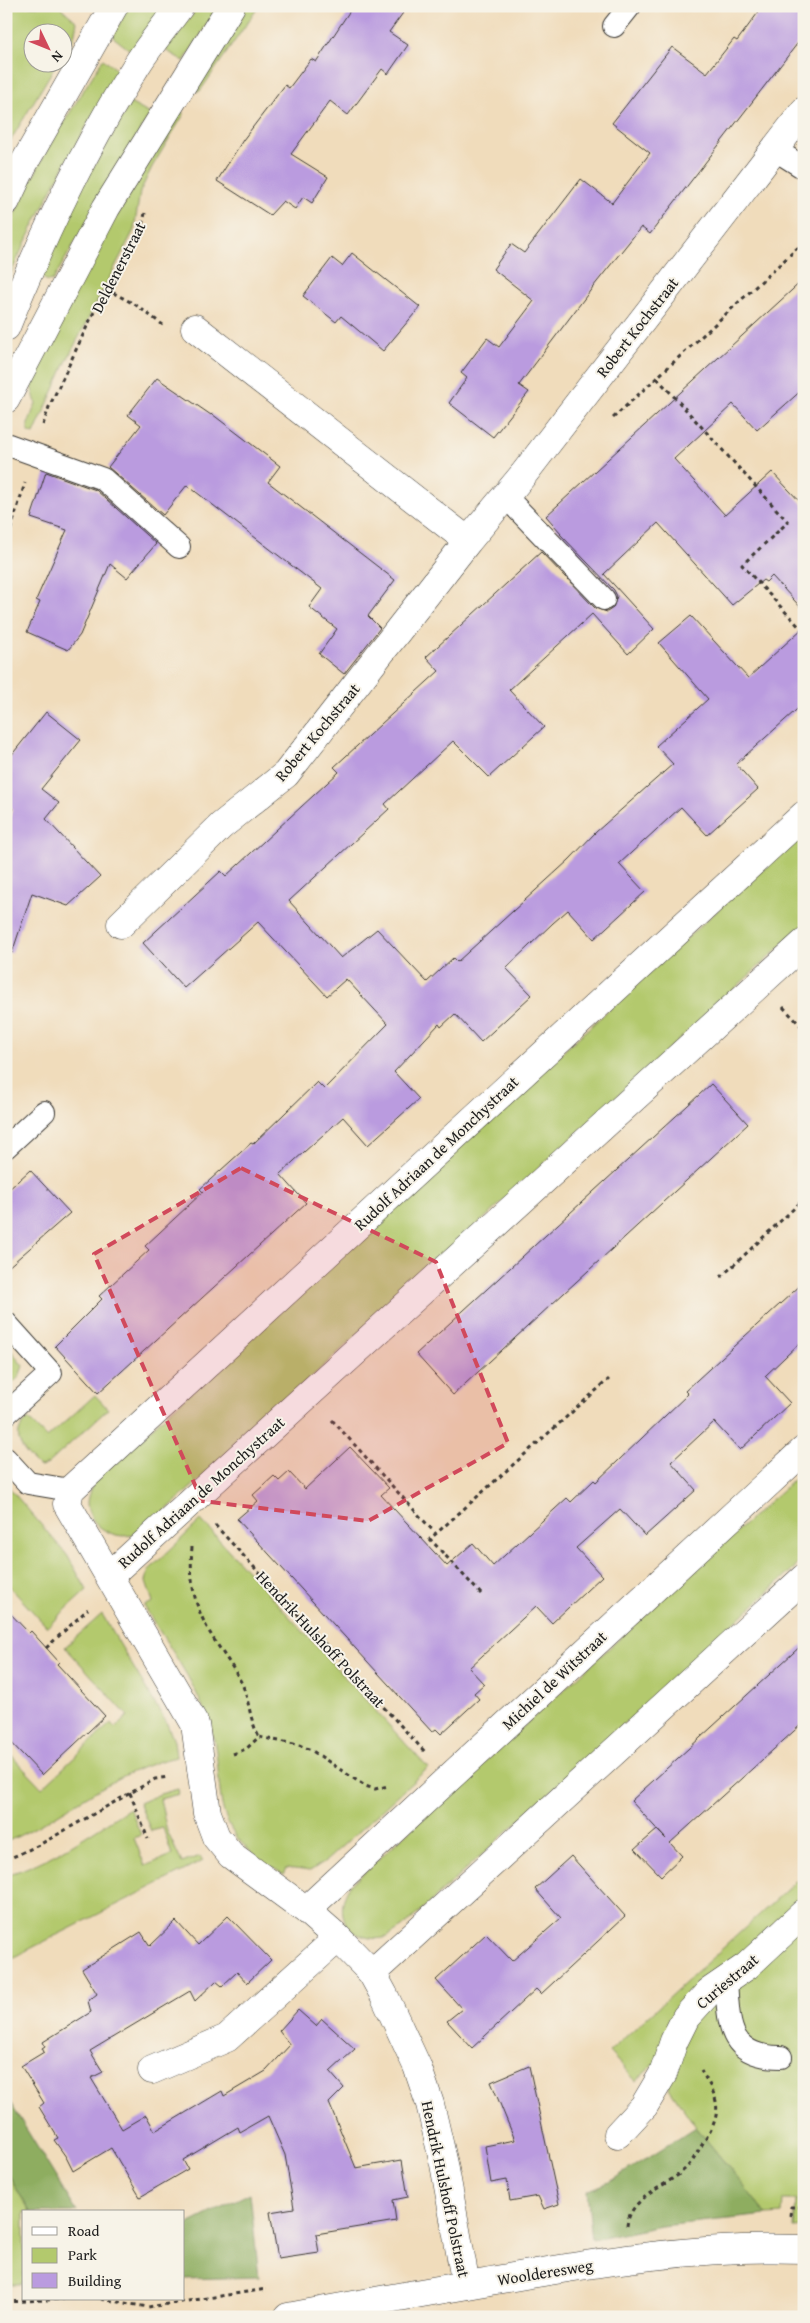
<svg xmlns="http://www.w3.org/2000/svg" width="810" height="2323" font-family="'Gentium Book Plus',serif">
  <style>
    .green { fill: #b3c96d; stroke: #687244 }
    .forest { fill: #8ead60; stroke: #55643e }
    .building { fill: #ba9bdf }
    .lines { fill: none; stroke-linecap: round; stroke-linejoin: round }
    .service-casing { stroke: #3c3934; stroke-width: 24 }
    .minor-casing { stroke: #3c3934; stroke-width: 29 }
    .tertiary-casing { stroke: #3c3934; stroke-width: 29 }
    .primary-casing { stroke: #3c3934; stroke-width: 29 }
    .path { stroke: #3c3934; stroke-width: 3; stroke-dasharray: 4 4; stroke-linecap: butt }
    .service { stroke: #fff; stroke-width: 22 }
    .minor { stroke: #fff; stroke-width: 28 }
    .tertiary { stroke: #fff; stroke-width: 28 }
    .primary { stroke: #fff; stroke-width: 28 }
    .marked { fill: #d1495b; fill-opacity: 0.2; stroke: #d1495b; stroke-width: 4; stroke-dasharray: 10 6; stroke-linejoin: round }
    .labels { text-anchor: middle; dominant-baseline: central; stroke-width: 4; stroke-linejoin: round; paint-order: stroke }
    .street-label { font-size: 16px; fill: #1c1c1c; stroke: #f7f3e8 }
  </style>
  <rect width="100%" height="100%" fill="#f7f3e8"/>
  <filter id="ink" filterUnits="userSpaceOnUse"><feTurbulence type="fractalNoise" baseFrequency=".02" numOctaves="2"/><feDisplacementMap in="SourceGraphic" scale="10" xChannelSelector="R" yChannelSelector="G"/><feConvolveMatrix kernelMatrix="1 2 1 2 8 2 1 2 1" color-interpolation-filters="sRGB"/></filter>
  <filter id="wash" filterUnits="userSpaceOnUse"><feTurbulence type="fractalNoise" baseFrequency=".0096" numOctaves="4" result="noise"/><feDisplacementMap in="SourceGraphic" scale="20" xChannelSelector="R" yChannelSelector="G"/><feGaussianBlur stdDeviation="1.12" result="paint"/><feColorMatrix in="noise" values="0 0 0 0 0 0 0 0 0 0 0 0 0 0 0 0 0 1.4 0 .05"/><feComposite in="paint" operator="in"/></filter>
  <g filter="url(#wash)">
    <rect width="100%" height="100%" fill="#f0dcbb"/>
    <!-- green -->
    <path class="green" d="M6 6H59L77 22 74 37 63 55 62 32H32V62L57 63 6 148Z
      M128 6H164L131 51 113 37Z
      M199 6H219L184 61 165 50Z
      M246 6H259L200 91H197L195 90 201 76Z
      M103 59 119 71C77 140 39 210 6 284V234L14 215 48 148Z
      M130 103 150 114 53 280C48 282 43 280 41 274L77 196Z
      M180 111 184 114 152 167 140 192 134 230 67 360 34 434 28 432V424L36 403 31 386 51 335 95 251Z
      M804 831V925L149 1526C144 1529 138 1534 132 1535 112 1540 87 1524 87 1502 88 1494 91 1487 95 1480Z
      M6 1344 23 1366 19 1377 11 1385 6 1380Z
      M95 1395 108 1409 48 1464 41 1467 38 1466C24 1452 8 1436 28 1419L47 1438Z
      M804 1470V1559L402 1928C398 1930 393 1934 389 1936 383 1939 376 1939 370 1938 341 1933 336 1907 350 1885Z
      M6 1484 67 1555 87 1590 47 1627 6 1583Z
      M201 1520 428 1768 327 1860 310 1871 287 1868 284 1874C256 1860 229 1838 222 1805 217 1778 219 1749 209 1723 195 1681 166 1643 144 1606L153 1602 146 1581 149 1570Z
      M102 1614 167 1724 174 1741 176 1757C114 1770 63 1817 6 1842V1750L42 1788 111 1723 115 1728 128 1716 65 1647Z
      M178 1789 179 1794 160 1799 167 1831 182 1863 200 1856 203 1861 6 1961V1875C51 1862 91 1832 130 1808L141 1835 134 1838 145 1866 172 1855 163 1828 151 1831 139 1803 160 1794Z
      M804 1874V2227L794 2228 796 2200H783L782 2214 767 2215 696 2127 653 2065 636 2081 609 2052Z
      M6 2170 30 2212H24V2284H6Z"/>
    <!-- forest -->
    <path class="forest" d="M6 2096 77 2212H30L6 2170Z
      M696 2127 767 2215 661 2226 592 2240 587 2191 609 2182Z
      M250 2193 259 2277 184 2279V2226Z"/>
    <g id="blocks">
      <!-- building -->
      <path class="building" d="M353 6H408L389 32 408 45 388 74 382 69 348 115 330 101 291 154 328 177 312 203 303 197 295 209 283 201 270 215 217 181 243 140 285 85 289 88 311 59 316 62Z
        M763 6H804V35L650 234 641 227 593 287 519 385 529 392 493 437 449 403 467 378 461 373 487 338 499 347 534 301 493 269 511 244 524 253 581 179 612 203 650 153 612 123 672 47 707 73 734 39 737 41Z
        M352 253 420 307 383 351 341 316 336 322 303 296 332 258 342 266Z
        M804 279V388L757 430 733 404 674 459 725 515 772 472 804 506V611L772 576 766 582 763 580 732 605 658 523 604 574 654 629 628 654 592 614 509 690 544 727 489 777 453 741 385 804 389 809 289 901 341 958 377 929 427 982 453 958 457 962 569 860 596 832 673 764 656 746 708 699 659 643 691 616 748 678 804 627V703L736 764 758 789 707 835 681 807 619 864 645 892 594 939 568 910 553 923 506 968 532 995 481 1042 455 1014 441 1027 439 1024 394 1072 419 1099 368 1145 343 1117 294 1161 280 1174 306 1203 98 1393 55 1346 102 1299 99 1296 149 1250 145 1246 203 1192 200 1189 251 1143 253 1144 317 1082 324 1089 388 1024 346 979 327 996 258 922 184 988 143 943 221 871 226 876 339 772 334 767 439 671 426 657 541 552 595 608 607 612 613 608 617 596 614 590 560 534 561 533 546 516Z
        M157 378 211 415 212 414 280 466 268 482 395 580 368 616 380 628 344 674 319 654 337 629 309 607 322 589 187 485 163 515 108 467 141 425 128 415Z
        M46 472 96 490 156 544 127 578 110 564 80 635 68 650 27 632 40 602 36 600 67 530 31 518Z
        M46 712 81 740 41 789 59 803 46 819 100 877 68 906 32 893 12 953 6 952V828L13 809 6 803V762Z
        M711 1084 748 1124 453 1395 416 1354Z
        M30 1170 70 1213 6 1269V1192Z
        M804 1282V1339L765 1376 790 1403 740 1450 714 1422 671 1462 696 1490 645 1536 620 1509 576 1548 602 1576 552 1623 536 1606 469 1668 484 1684 474 1693 479 1699 441 1734 436 1729 432 1732 237 1519 258 1501 253 1495 274 1476 279 1481 289 1472 305 1489 350 1447 389 1488 381 1495 447 1566 473 1543 493 1566 567 1498 571 1502 594 1480 596 1482 688 1394 685 1391Z
        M6 1609 29 1633 31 1631 59 1662 57 1664 105 1716 42 1775 6 1737Z
        M804 1643V1722L670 1843 682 1856 661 1876 635 1849 657 1830 666 1839 631 1801Z
        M571 1856 625 1916 541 1994 536 1989 472 2048 447 2021 462 2009 436 1980 486 1934 512 1961 561 1918 535 1889Z
        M228 1916 271 1960 247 1983 237 1972 222 1986 216 1981 195 2001 190 1991 90 2051 103 2072 91 2078 122 2129 146 2115 155 2131 222 2091 224 2096 266 2071 290 2045 279 2031 298 2010 316 2026 322 2019 355 2049 330 2072 344 2088 329 2103 356 2168 402 2160 408 2197 393 2200 396 2221 316 2234 319 2253 278 2259 270 2212 294 2208 285 2155 268 2116 240 2132 238 2127 183 2160 188 2169 140 2197 111 2148 73 2171 66 2157 54 2140 58 2138 39 2107 44 2103 21 2066 44 2052 42 2048 45 2046 43 2042 91 2012 88 2001 97 1994 82 1969 141 1932 150 1946 176 1921 198 1945Z
        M529 2066 559 2204 544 2209 538 2196 510 2201 507 2180 491 2183 485 2146 515 2140 491 2082Z"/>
    </g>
  </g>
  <g filter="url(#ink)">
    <use href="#blocks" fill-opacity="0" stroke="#3c3934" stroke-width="1"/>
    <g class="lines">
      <defs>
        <path id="service" d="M614 26 630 6
          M774 149 804 168
          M6 444 103 479 179 547
          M506 497 604 599
          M6 1147 44 1112
          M6 1323 51 1373 6 1414
          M6 1459 28 1483 70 1490
          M726 1980C729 2024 727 2057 781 2057"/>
        <path id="minor" d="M6 201 23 165 114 6
          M468 541 523 475 804 111
          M121 924 221 826 286 774 468 541 195 328
          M109 1576 804 943
          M306 1910 804 1450
          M372 1973 804 1578
          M152 2070 227 2038 338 1938
          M618 2134 644 2106 663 2074 674 2041 686 2017 709 1992 747 1966 804 1913
          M466 2285 444 2164 430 2104 417 2066 384 1995 372 1973 338 1938 306 1910 231 1855 216 1837 207 1813 195 1724 67 1504 70 1490 804 815"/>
        <path id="tertiary" d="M288 2317C357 2304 427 2292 496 2280 598 2262 700 2245 804 2249"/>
        <path id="primary" d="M6 327C42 237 83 150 135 68 148 46 165 27 180 6
          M6 399 106 208 231 6"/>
      </defs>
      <!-- service casing -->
      <use href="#service" class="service-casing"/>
      <!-- minor casing -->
      <use href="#minor" class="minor-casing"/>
      <!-- tertiary casing -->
      <use href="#tertiary" class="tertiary-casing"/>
      <!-- primary casing -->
      <use href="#primary" class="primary-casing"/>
      <!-- path -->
      <path class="path" d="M106 289 136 305 163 325
        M657 378 788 522 742 565 804 632
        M613 418 804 242
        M43 425 49 407C68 368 85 329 105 290 118 265 140 241 145 213
        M6 545 25 483
        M783 1007 804 1029
        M721 1277 804 1199
        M332 1420 436 1534
        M215 1525 426 1753
        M192 1547C189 1586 195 1611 217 1644 226 1658 236 1671 243 1686 250 1704 249 1718 259 1737
        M481 1594 430 1539 609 1379
        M46 1648 88 1609
        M233 1754 246 1749 259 1737 299 1745 311 1750 365 1786 375 1789 388 1786
        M130 1793 148 1839
        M6 1860 39 1845 155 1779 168 1777
        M790 2216 791 2207H804
        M627 2226C630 2195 669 2187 688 2166 694 2159 699 2149 705 2140 723 2112 719 2098 701 2071
        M101 2299 148 2307 267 2289
        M6 2302 64 2299"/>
      <!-- service -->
      <use href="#service" class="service"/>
      <!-- minor -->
      <use href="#minor" class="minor"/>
      <!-- tertiary -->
      <use href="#tertiary" class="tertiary"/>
      <!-- primary -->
      <use href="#primary" class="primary"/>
    </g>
  </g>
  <!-- marked area -->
  <path class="marked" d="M241 1168 436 1262 508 1443 368 1521 202 1501 94 1254Z"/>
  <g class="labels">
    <!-- street labels -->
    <g class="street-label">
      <text transform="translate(118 267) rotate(-63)">Deldenerstraat</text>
      <text transform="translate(637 327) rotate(-52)">Robert Kochstraat</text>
      <text transform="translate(317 732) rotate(-50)">Robert Kochstraat</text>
      <text transform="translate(436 1153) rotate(-43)">Rudolf Adriaan de Monchystraat</text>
      <text transform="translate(201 1492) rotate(-42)">Rudolf Adriaan de Monchystraat</text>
      <text transform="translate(321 1639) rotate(47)">Hendrik Hulshoff Polstraat</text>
      <text transform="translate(554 1680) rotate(-43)">Michiel de Witstraat</text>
      <text transform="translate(727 1981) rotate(-40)">Curiestraat</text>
      <text transform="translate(446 2189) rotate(78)">Hendrik Hulshoff Polstraat</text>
      <text transform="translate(545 2272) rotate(-9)">Woolderesweg</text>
    </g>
  </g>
  <!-- margin -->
  <rect width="810" height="2323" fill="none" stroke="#f7f3e8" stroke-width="25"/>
  <!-- legend -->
  <rect x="22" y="2210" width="162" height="90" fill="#f7f3e8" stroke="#9f9d96"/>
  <rect x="32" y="2227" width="25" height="8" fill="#ffffff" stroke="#9f9d96"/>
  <text x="68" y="2236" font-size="15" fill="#1c1c1c">Road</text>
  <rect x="32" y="2248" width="25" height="15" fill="#b3c96d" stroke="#9f9d96"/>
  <text x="68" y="2260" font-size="15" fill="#1c1c1c">Park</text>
  <rect x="32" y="2273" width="25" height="15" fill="#ba9bdf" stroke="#9f9d96"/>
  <text x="68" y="2286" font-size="15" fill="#1c1c1c">Building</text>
  <!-- north arrow -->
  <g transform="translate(48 48) rotate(133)"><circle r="24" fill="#f7f3e8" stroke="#9f9d96"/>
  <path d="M0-4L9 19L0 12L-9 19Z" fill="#d1495b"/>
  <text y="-8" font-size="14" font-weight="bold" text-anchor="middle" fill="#1c1c1c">N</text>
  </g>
</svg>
